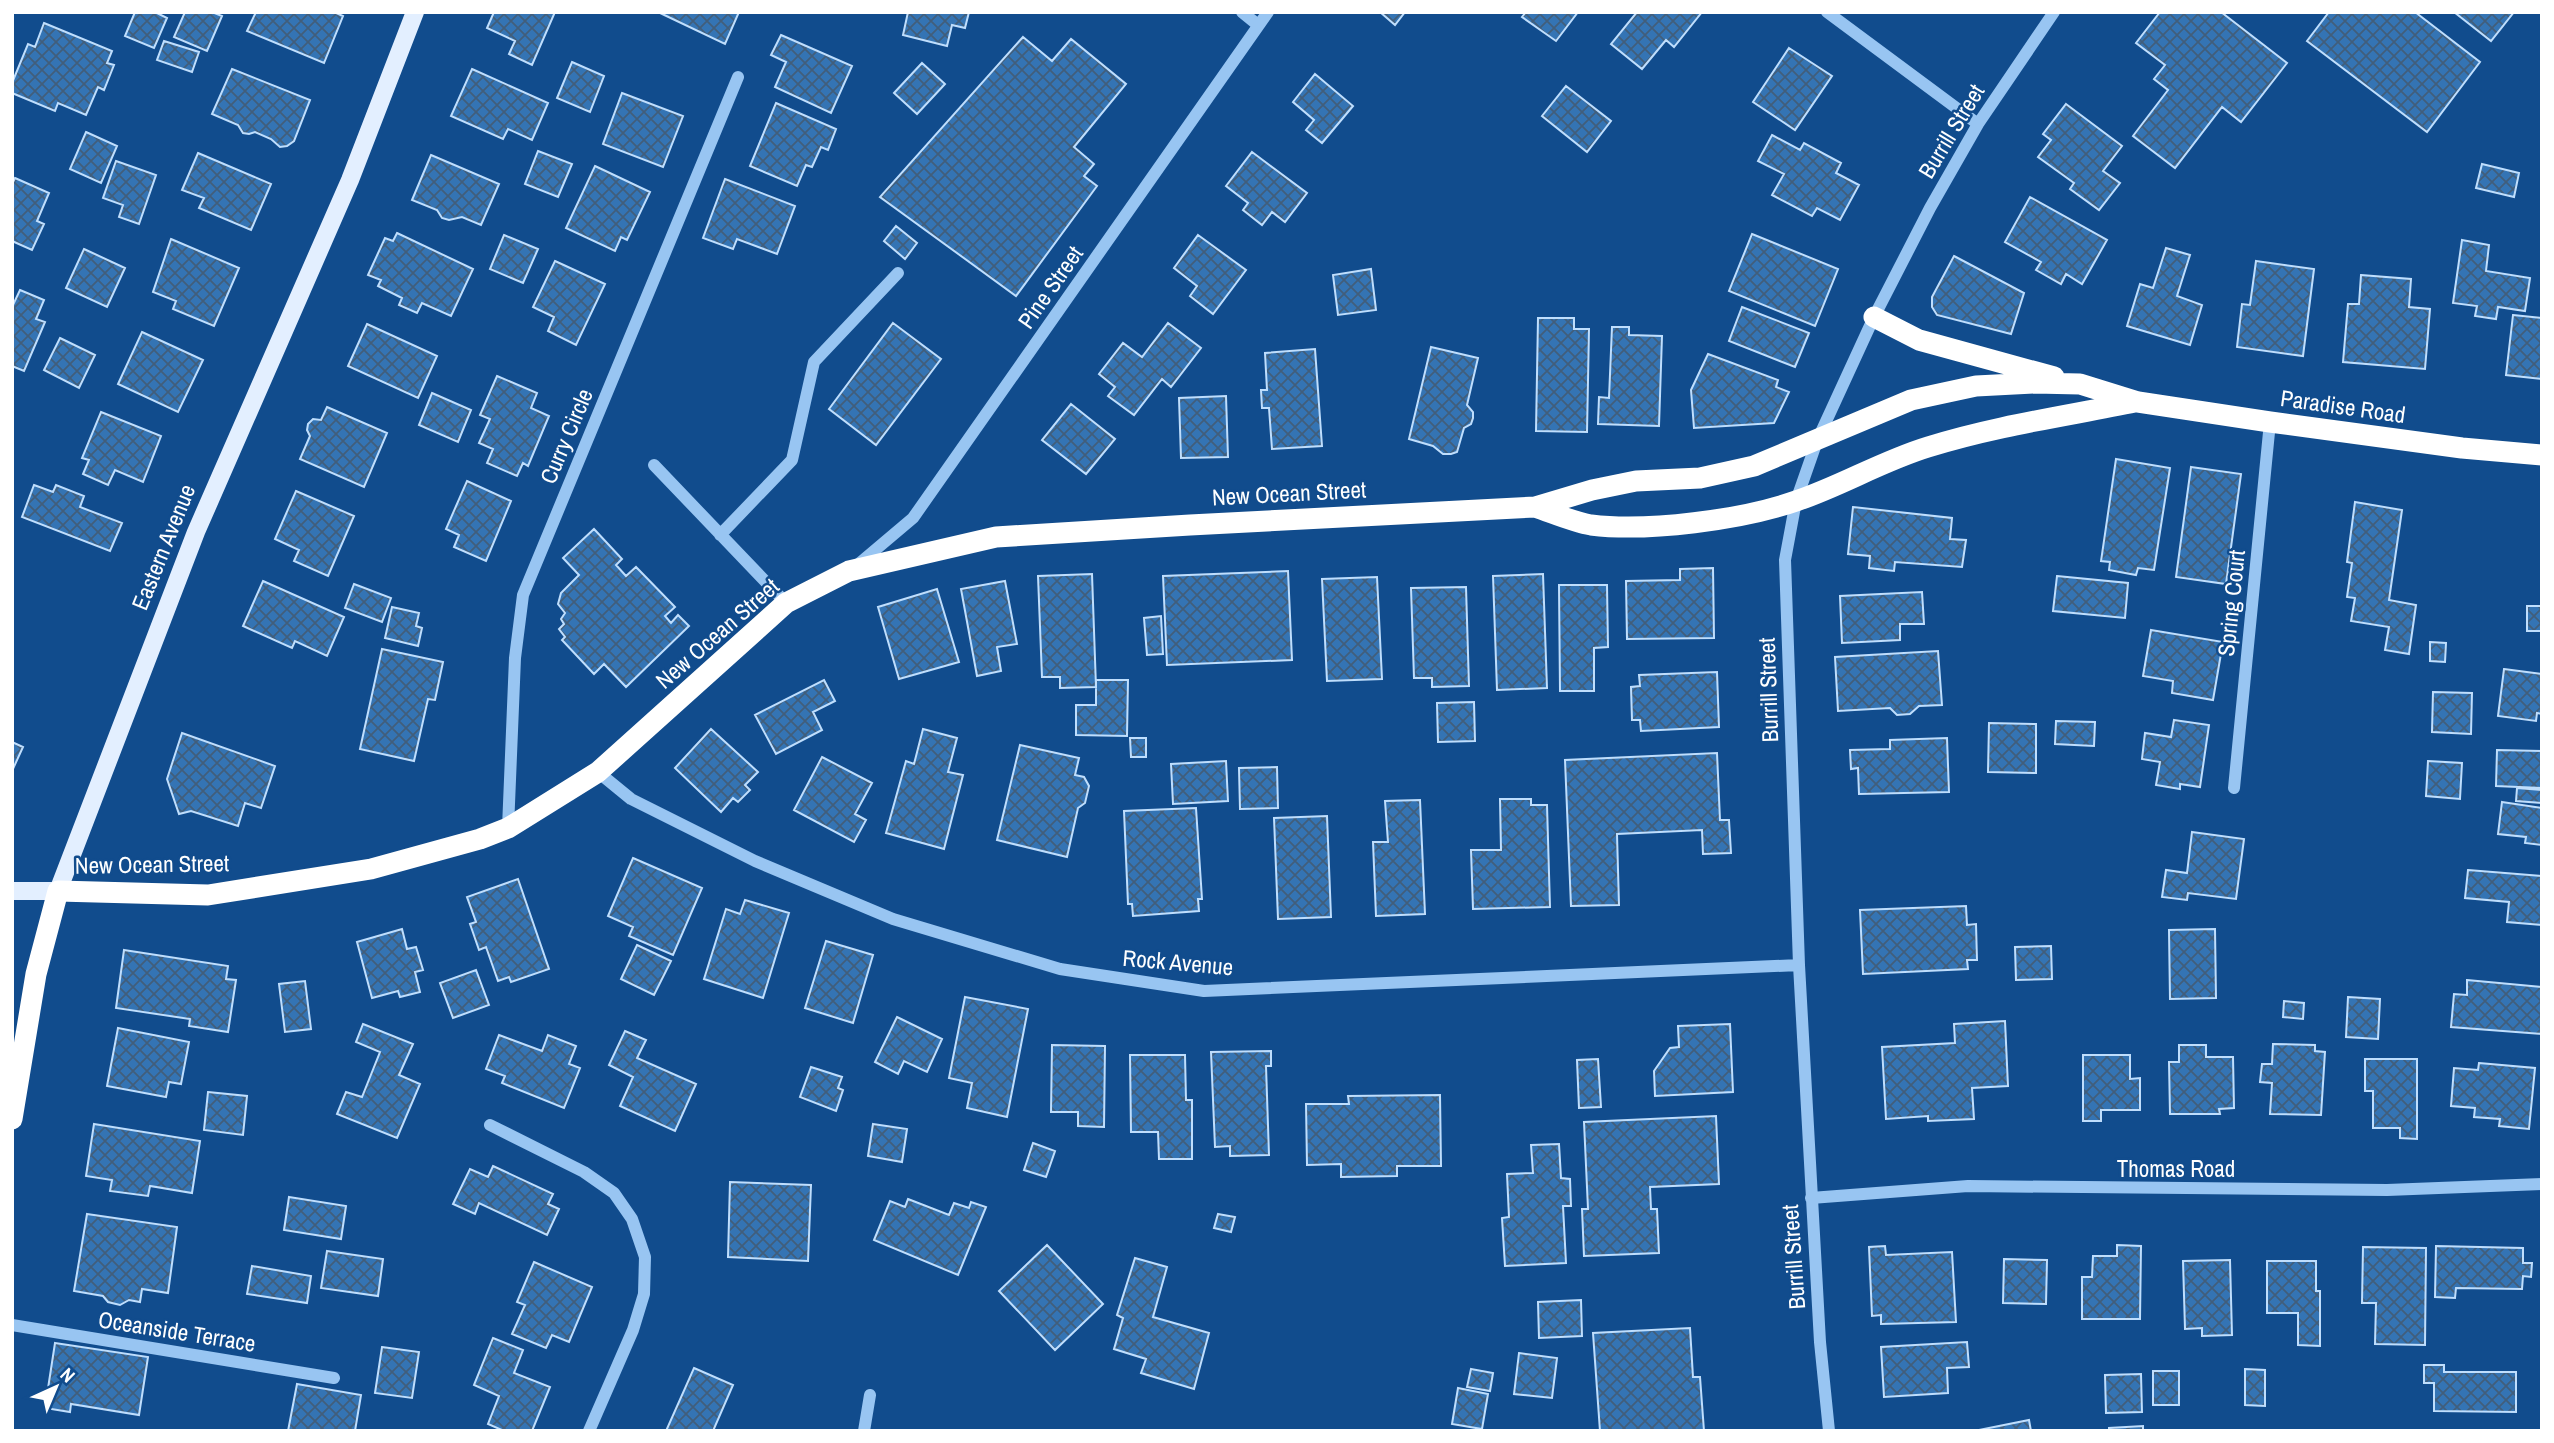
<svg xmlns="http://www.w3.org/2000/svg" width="2554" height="1443" font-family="'Archivo Narrow',sans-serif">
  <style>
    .building { fill: url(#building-cross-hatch); stroke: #bfdefd; stroke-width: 2 }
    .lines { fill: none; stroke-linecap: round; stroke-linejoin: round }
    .minor { stroke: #98c5f2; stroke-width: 12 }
    .major { stroke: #e3efff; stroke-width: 18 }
    .highway { stroke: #fff; stroke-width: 21 }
    .labels { text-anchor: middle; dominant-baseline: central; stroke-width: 5; stroke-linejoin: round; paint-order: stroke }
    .street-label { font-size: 23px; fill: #fff; stroke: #114c8d }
  </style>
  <defs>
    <pattern id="building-cross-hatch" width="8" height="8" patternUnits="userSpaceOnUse" patternTransform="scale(1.75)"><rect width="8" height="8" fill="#3474b4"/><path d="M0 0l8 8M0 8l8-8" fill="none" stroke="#415e7b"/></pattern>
  </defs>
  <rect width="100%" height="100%" fill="#114c8d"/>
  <!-- building -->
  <path class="building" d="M135 12H155L167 18 154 48 125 36Z
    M185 12H212L222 16 207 51 174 37Z
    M256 12H334L343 16 324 63 247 31Z
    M494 12H555L532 65 509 54 515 41 487 28Z
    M658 12H739L725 44Z
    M908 12H969L965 28 952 25 947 46 903 35Z
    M1380 12H1405L1395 25Z
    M1526 12H1578L1556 41 1522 17Z
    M1637 12H1702L1674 47 1666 40 1642 69 1611 44Z
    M2160 12H2221L2287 63 2241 122 2222 107 2175 168 2133 136 2168 90 2154 79 2165 65 2136 43Z
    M2329 12H2415L2480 62 2427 132 2307 41Z
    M2454 12H2514L2491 41Z
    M44 23 112 51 107 63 114 65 104 90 98 87 86 115 58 103 55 111 12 93V83L28 44 35 47Z
    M781 35 852 66 831 113 775 87 786 62 771 55Z
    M1023 37 1052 61 1071 39 1126 84 1074 147 1094 164 1084 176 1097 186 1016 296 880 197Z
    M164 41 199 52 192 72 157 60Z
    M1789 48 1832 76 1795 130 1753 102Z
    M572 62 604 76 590 112 557 98Z
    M922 63 945 84 917 114 894 93Z
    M232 69 310 100 294 141 287 146 280 147 271 139 255 132 249 134 243 133 238 125 212 114Z
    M472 69 548 103 532 140 508 129 503 139 451 116Z
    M1315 74 1353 106 1322 143 1306 130 1314 120 1293 102Z
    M1566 86 1611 121 1587 152 1542 116Z
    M622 93 683 116 663 167 603 144Z
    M776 103 836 129 828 150 821 147 812 167 806 165 797 186 750 166Z
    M2066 104 2122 146 2103 171 2120 183 2099 210 2070 189 2074 183 2038 157 2051 140 2043 134Z
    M86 132 117 146 101 183 70 169Z
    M1772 135 1800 150 1804 143 1841 163 1836 173 1859 185 1840 220 1817 208 1812 216 1772 195 1784 174 1758 161Z
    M538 151 572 164 558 197 525 184Z
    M1252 152 1307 193 1285 222 1272 212 1262 225 1243 210 1248 203 1226 186Z
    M198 153 271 184 251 230 199 208 204 198 182 190Z
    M431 155 499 184 481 225 462 217 449 220 442 218 437 210 412 200Z
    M116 161 156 175 139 224 119 217 123 205 103 198Z
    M2482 164 2519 173 2514 197 2476 188Z
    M595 166 650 192 627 240 621 237 615 251 566 228Z
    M15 178 49 193 37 221 44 224 32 250 12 241V184Z
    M725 179 795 206 777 254 737 239 733 249 703 238Z
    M2030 197 2107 240 2082 284 2066 274 2061 284 2036 270 2041 262 2005 242Z
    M896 226 917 243 905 259 884 241Z
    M397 233 473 269 451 316 422 303 417 313 399 305 402 298 378 286 381 280 368 275 385 238 393 241Z
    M1752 234 1838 269 1815 326 1729 291Z
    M504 235 538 249 523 283 490 269Z
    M1198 235 1246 270 1213 314 1190 296 1197 286 1174 268Z
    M171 239 239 268 214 326 173 309 176 301 153 292Z
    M2462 240 2489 245 2486 271 2530 278 2525 311 2498 307 2496 319 2475 316 2477 306 2453 303Z
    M2166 248 2190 255 2177 296 2202 305 2190 345 2127 326 2140 284 2153 288Z
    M84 249 125 268 107 307 66 288Z
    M1954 256 2024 293 2011 334 1937 315 1932 307V297Z
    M555 261 605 284 576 345 548 331 554 317 533 307Z
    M2256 261 2314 269 2303 356 2237 347 2242 304 2250 305Z
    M1371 269 1376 310 1338 315 1333 275Z
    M2361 275 2411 279 2409 307 2430 309 2425 369 2343 362 2348 304H2359Z
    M20 290 44 300 36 319 45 322 24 371 12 366V307Z
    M1742 307 1809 333 1795 367 1729 341Z
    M2513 315 2542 318V379L2506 375Z
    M1538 318H1574V329H1589L1587 432 1536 431Z
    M893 323 941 359 876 445 829 409Z
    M1168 323 1201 348 1171 387 1162 379 1134 415 1108 396 1115 387 1099 374 1123 343 1142 357Z
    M367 324 437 356 418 398 348 366Z
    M1612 327H1629V335L1662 336 1659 426 1598 424 1599 397 1609 398Z
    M142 332 203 360 178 412 118 384Z
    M60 338 95 355 79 388 44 370Z
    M1431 347 1478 358 1467 405 1473 412V418L1471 424 1464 428 1457 452 1451 454H1443L1433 446 1409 439Z
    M1315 349 1322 446 1272 449 1269 408H1262L1261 390H1267L1265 353Z
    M1708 354 1778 380 1776 387 1789 392 1774 423 1694 428 1691 390Z
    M497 376 537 393 531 408 549 416 528 466 523 463 517 476 487 463 493 449 479 443 490 419 480 415Z
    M432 393 471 410 458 442 419 425Z
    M1226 396 1228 457 1181 458 1179 398Z
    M1071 404 1115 439 1086 474 1042 440Z
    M327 407 387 433 364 487 300 459 310 436 307 430 308 424 313 419 321 420Z
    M101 412 161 436 143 482 115 470 108 485 83 474 89 460 82 458Z
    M2116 459 2170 468 2154 570 2138 568 2136 575 2109 570 2110 562 2101 561Z
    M2191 467 2241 474 2226 584 2176 577Z
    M467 481 511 501 486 561 454 547 459 535 446 529Z
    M34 485 53 492 56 485 84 496 80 507 122 523 110 551 22 517Z
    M296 491 354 516 328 576 294 561 299 550 275 539Z
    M2355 502 2402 510 2389 600 2416 605 2409 654 2385 650 2389 627 2351 621 2355 598 2347 597 2352 563 2347 562Z
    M1853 507 1952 518 1950 539 1966 540 1962 567 1895 562 1894 571 1869 568 1870 556 1848 554Z
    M594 529 622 559 616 565 626 576 636 567 675 607 665 616 671 623 678 615 689 626 626 687 604 664 594 674 562 640 565 637 559 629 564 624 561 619 565 613 558 604 561 593 579 575 563 558Z
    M1713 568 1714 638 1627 639 1626 581 1680 580V569Z
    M1288 571 1292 660 1167 665 1163 576Z
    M1092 574 1096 687 1060 688V677H1042L1038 576Z
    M1543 574 1547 688 1497 690 1493 576Z
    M2057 576 2128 583 2125 618 2053 611Z
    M1377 577 1382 679 1327 681 1322 579Z
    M263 581 344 617 327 656 295 641 292 648 243 626Z
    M1005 581 1017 644 997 647 1001 671 977 676 961 589Z
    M354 584 391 598 382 622 345 608Z
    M1559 585H1607L1608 647 1594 648V691H1560Z
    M1466 587 1469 686 1432 687V678H1414L1411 588Z
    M937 589 959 662 899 679 878 607Z
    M1922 592 1924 624H1900V640L1842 643 1840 596Z
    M2527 606H2542V631H2527Z
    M392 607 419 613 416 626 422 628 418 646 385 638Z
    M1161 616 1163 654 1147 655 1144 618Z
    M2151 630 2223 642 2213 700 2172 693 2173 681 2143 676Z
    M2430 642 2446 643 2445 662 2430 661Z
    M382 649 443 662 435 700 428 699 414 761 360 749Z
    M1938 651 1942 705 1919 706 1910 714 1897 715 1890 708 1838 711 1835 657Z
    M2504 669 2542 674V714L2537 713 2536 721 2498 716Z
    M1717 672 1719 727 1641 731 1640 720H1632L1631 687 1640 686 1639 675Z
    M824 680 835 701 813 712 822 730 776 754 755 715Z
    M1096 680H1128L1127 736 1076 735V705H1096Z
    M2433 692 2472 693 2471 734 2432 732Z
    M1474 702 1475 741 1438 742 1437 703Z
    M2174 720 2209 725 2200 787 2180 784V789L2156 785 2160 762 2142 759 2145 733 2171 737Z
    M2056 721 2095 722 2094 746 2055 744Z
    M1989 723 2036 724V773L1988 772Z
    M711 729 758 772 745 785 750 790 738 802 733 798 721 812 675 768Z
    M923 729 957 738 948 772 963 775 944 849 886 833 906 761 914 764Z
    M182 733 275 766 261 808 245 803 238 826 191 811 179 814 167 779Z
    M1130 738H1146V757H1131Z
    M1947 738 1949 792 1859 794 1858 768 1851 769 1850 750 1890 749V740Z
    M12 742 23 747 12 771Z
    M1020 745 1079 758 1075 775 1084 777 1089 786 1085 803 1078 808 1067 857 997 840Z
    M2497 750 2542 751V788L2496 786Z
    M1717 753 1720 820H1729L1731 853 1703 854 1702 830 1617 834 1619 905 1571 906 1565 760Z
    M822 757 872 783 855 814 866 820 854 842 794 810Z
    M1226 761 1228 801 1173 804 1171 764Z
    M2428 761 2462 763 2460 799 2426 796Z
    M1277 767 1278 808 1240 809 1239 768Z
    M2517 788 2542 790V803L2516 801Z
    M1500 799H1531V805H1547L1550 907 1473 909 1471 850H1501Z
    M1420 800 1425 914 1376 916 1373 842H1388L1385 801Z
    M2502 802 2542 808V845L2525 843 2526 837 2498 834Z
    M1196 808 1202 899H1198L1199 911 1133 916 1132 904H1128L1124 811Z
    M1327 816 1331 917 1278 919 1274 818Z
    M2192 832 2244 839 2236 899 2188 893 2187 900 2162 897 2166 870 2187 873Z
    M633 858 702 888 673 955 629 936 633 927 608 916Z
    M2468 870 2542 876V925L2507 922 2509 902 2465 898Z
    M518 879 549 969 511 982 509 977 498 981 486 947 479 950 470 924 476 922 467 897Z
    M745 900 789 913 763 998 704 979 726 909 740 914Z
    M1966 906 1967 925 1976 924 1977 960H1967L1968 969 1863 974 1860 910Z
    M402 929 407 949 416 947 423 970 415 972 420 992 400 997 398 991 372 998 357 942Z
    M2215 929 2216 998 2170 999 2169 930Z
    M826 941 873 955 853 1023 805 1008Z
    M637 945 671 961 654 995 621 979Z
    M2051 946 2052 979 2016 980 2015 947Z
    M124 950 228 966 226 979 236 980 228 1032 189 1026 190 1019 116 1008Z
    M476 970 489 1005 453 1018 440 983Z
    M2467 980 2542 987V1034L2451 1027 2454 994 2467 995Z
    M305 981 311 1029 285 1032 279 984Z
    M965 997 1028 1009 1007 1117 967 1108 972 1083 949 1078Z
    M2348 997 2380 999 2378 1039 2346 1037Z
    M2284 1001 2304 1003 2303 1019 2283 1017Z
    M897 1017 942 1039 927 1072 904 1061 898 1074 875 1062Z
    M2005 1021 2008 1086 1972 1088 1974 1119 1928 1121V1116L1886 1119 1882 1047 1955 1043 1954 1024Z
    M363 1024 413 1044 399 1075 420 1084 397 1138 337 1114 346 1092 362 1097 380 1052 356 1042Z
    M1730 1024 1733 1092 1655 1096 1654 1071 1670 1048 1679 1047 1678 1026Z
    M118 1028 189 1042 181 1084 169 1082 166 1097 107 1086Z
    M625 1031 646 1040 637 1058 696 1084 675 1131 620 1106 633 1077 609 1065Z
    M499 1035 542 1051 548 1035 576 1046 569 1064 580 1068 564 1108 502 1083 505 1076 486 1069Z
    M2273 1044 2315 1045V1051L2325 1052 2321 1115 2270 1114 2272 1083 2260 1082 2262 1064H2272Z
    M1052 1045 1105 1046 1104 1127 1078 1126V1112H1051Z
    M2179 1045H2206V1057H2233L2234 1108 2219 1109 2220 1114H2170L2169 1062H2179Z
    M1271 1051V1066H1266L1269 1155 1230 1156V1146L1215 1147 1211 1052Z
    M1130 1055H1185L1186 1100H1192V1159H1159L1158 1132H1131Z
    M2083 1055H2130V1079L2140 1078V1110H2101V1121H2083Z
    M1598 1059 1601 1107 1579 1108 1577 1060Z
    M2365 1059H2417V1139L2400 1138V1128H2373V1091H2365Z
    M2479 1063 2535 1068 2529 1129 2499 1126 2500 1119 2474 1117 2475 1108 2451 1106 2454 1068 2478 1070Z
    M811 1067 842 1077 838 1088 843 1090 836 1111 800 1097Z
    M208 1092 247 1096 243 1135 204 1130Z
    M1440 1095 1441 1166H1397V1176L1341 1177V1164L1307 1165 1306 1104H1349L1348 1096Z
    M1716 1116 1719 1184 1650 1187 1651 1209H1657L1659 1253 1584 1256 1582 1209H1588L1584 1122Z
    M94 1124 200 1141 192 1193 150 1186 148 1196 110 1191 112 1180 86 1176Z
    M873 1124 907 1129 902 1162 868 1156Z
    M1033 1143 1055 1151 1046 1177 1024 1170Z
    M1559 1144 1561 1178 1570 1179 1571 1206H1563L1566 1263 1505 1266 1502 1218 1509 1217 1507 1174 1533 1173 1531 1145Z
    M493 1166 553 1194 548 1204 559 1209 547 1235 479 1203 475 1214 453 1204 470 1169 488 1177Z
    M730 1182 811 1185 808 1261 728 1257Z
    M289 1197 346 1206 341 1239 284 1230Z
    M908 1199 949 1215 954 1203 969 1208 971 1202 986 1207 958 1275 874 1240 890 1201 905 1207Z
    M87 1214 177 1227 168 1293 142 1289 140 1302 129 1300 120 1305 108 1302 103 1296 74 1291Z
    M1218 1214 1235 1217 1231 1232 1214 1228Z
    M1047 1245 1103 1304 1055 1350 999 1291Z
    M2117 1245 2141 1246 2140 1319H2082V1277H2092L2093 1256H2117Z
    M1885 1246 1886 1255 1952 1252 1956 1322 1881 1324V1315L1872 1316 1869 1247Z
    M2436 1246 2523 1248V1263H2532L2531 1277 2523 1276 2522 1289 2456 1288 2455 1298 2435 1297Z
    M2363 1247 2426 1248 2425 1345 2375 1344 2376 1303H2362Z
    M327 1251 383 1259 378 1296 321 1288Z
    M1135 1258 1167 1267 1153 1317 1209 1333 1194 1389 1141 1373 1146 1359 1114 1349 1123 1318 1117 1315Z
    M2004 1259 2047 1260 2046 1304 2003 1303Z
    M2230 1260 2232 1335 2202 1336V1328L2185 1329 2183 1261Z
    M2267 1261H2316V1291H2320V1346L2298 1345V1313H2267Z
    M534 1262 592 1287 569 1342 552 1335 546 1348 512 1334 525 1305 517 1302Z
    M252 1266 311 1276 307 1303 247 1294Z
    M1581 1300 1582 1336 1539 1338 1538 1302Z
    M1690 1328 1693 1377H1700L1704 1431H1600L1593 1333Z
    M493 1338 523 1350 514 1373 550 1387 532 1431H504L488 1424 499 1396 474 1385Z
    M1967 1342 1969 1367 1947 1368 1948 1393 1884 1397 1881 1347Z
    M55 1343 148 1357 139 1415 71 1404 70 1412 45 1408Z
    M382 1347 419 1352 412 1398 375 1393Z
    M1519 1353 1557 1358 1552 1398 1514 1394Z
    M2424 1365H2444V1372H2516V1412L2434 1411V1383H2424Z
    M694 1368 733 1385 713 1431H666Z
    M1471 1369 1493 1373 1490 1391 1467 1387Z
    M2245 1369 2265 1370V1406L2245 1405Z
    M2153 1371H2179V1405H2153Z
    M2141 1374 2142 1412 2106 1413 2105 1375Z
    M297 1384 361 1395 355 1431H288Z
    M1458 1388 1488 1394 1482 1429 1452 1424Z
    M2029 1420 2031 1431H1974Z
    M2143 1426V1431H2109V1428Z"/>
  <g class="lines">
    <!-- minor -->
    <path class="minor" d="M1242 12 1258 25
      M1827 12 1978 124
      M654 465 786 603
      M720 535 792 460 814 362 898 273
      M855 567 913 518 1268 12
      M598 772 631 799 755 861 893 919 1060 969 1204 991 1799 965
      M2234 788 2270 422
      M508 828 515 658 523 595 738 77
      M490 1125 584 1172 614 1193 632 1219 645 1257 644 1294 633 1330 589 1431
      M1811 1198 1968 1186 2387 1190 2542 1184
      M12 1325 334 1378
      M864 1431 870 1395
      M1829 1431 1820 1342 1799 965 1785 560 1796 501 1817 441 1874 317 1930 208 1978 124 2054 12"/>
    <!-- major -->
    <path class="major" d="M12 891H58L196 532 350 180 415 12"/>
    <!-- highway -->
    <path class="highway" d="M1874 317 1919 340 2054 377
      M1535 507C1553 513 1573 522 1591 525 1648 532 1741 520 1796 501 1841 486 1882 461 1928 447 1995 426 2066 416 2135 402
      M12 1119 36 974 58 891 208 895 371 869 480 839 508 828 598 772 786 603 849 571 996 537 1190 525 1535 507 1592 490 1636 481 1700 478 1754 466 1911 400 1976 386 2035 383 2080 384 2138 402 2270 422 2462 448 2542 455"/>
  </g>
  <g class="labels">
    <!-- street labels -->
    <g class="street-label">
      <text transform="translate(1951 131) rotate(-59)">Burrill Street</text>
      <text transform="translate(1050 287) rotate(-55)">Pine Street</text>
      <text transform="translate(2343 406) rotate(8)">Paradise Road</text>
      <text transform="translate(566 436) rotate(-67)">Curry Circle</text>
      <text transform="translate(1289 493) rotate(-3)">New Ocean Street</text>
      <text transform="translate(163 547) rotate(-68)">Eastern Avenue</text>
      <text transform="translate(2231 603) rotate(-84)">Spring Court</text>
      <text transform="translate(717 633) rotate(-41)">New Ocean Street</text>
      <text transform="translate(1768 690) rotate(-92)">Burrill Street</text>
      <text transform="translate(152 864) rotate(-1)">New Ocean Street</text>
      <text transform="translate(1178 962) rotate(5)">Rock Avenue</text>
      <text x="2176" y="1168">Thomas Road</text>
      <text transform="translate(1793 1257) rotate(-94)">Burrill Street</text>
      <text transform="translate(177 1331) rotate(9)">Oceanside Terrace</text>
    </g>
  </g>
  <!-- border -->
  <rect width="2554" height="1443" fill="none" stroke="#ffffff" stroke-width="28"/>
  <!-- north arrow -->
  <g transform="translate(56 1387) rotate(44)" stroke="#114c8d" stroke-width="5" paint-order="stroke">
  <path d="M0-5L12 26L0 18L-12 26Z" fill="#ffffff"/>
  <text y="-10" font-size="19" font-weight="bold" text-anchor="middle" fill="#ffffff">N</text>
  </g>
</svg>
